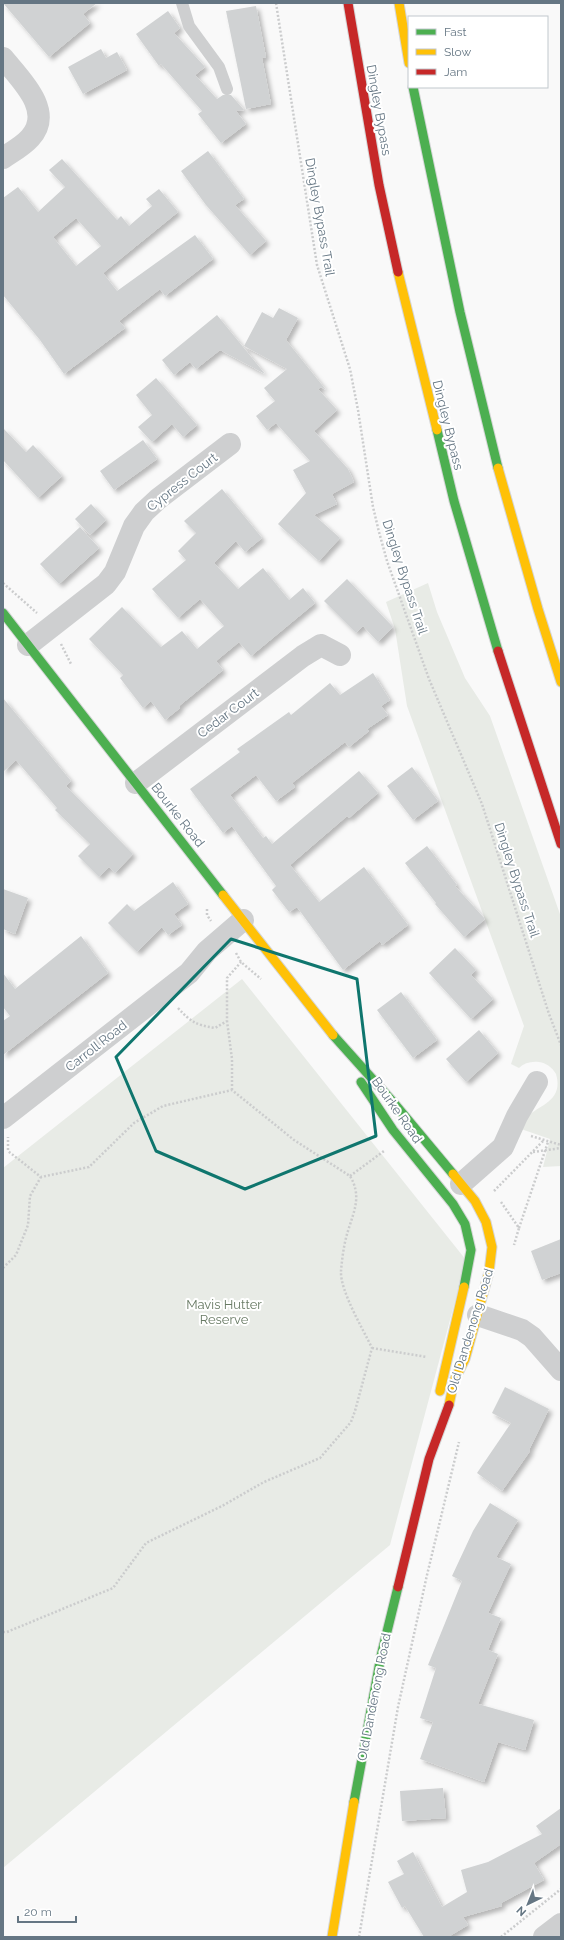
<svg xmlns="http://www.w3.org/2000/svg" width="564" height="1940" font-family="Raleway,sans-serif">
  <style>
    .green { fill: #e8ebe6 }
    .building { fill: #d0d2d3; fill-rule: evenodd; filter: url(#shadow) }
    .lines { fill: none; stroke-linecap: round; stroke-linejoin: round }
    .fast-casing { stroke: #d5d6d7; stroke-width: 11 }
    .slow-casing { stroke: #d5d6d7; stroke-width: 11 }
    .jam-casing { stroke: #d5d6d7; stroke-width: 11 }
    .path { stroke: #cbcccd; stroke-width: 2.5; stroke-dasharray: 2 2; stroke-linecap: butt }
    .lane { stroke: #cecfd0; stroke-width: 12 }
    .street { stroke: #cecfd0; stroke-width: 22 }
    .fast { stroke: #4caf50; stroke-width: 9 }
    .slow { stroke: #ffc107; stroke-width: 9 }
    .jam { stroke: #c62828; stroke-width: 9 }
    .marked { fill: none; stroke: #0f766e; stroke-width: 3; stroke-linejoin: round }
    .labels { text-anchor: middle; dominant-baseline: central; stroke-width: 4; stroke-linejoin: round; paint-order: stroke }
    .street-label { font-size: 13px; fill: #657683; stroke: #fff }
    .park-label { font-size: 13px; fill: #687a64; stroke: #fff }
  </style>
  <defs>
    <filter id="shadow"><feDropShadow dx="3.5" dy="3.5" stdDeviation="2" flood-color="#0004"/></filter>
  </defs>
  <rect width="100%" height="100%" fill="#f9f9f9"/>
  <!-- green -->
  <path class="green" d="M428 583 437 612 465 678 490 716 561 917V1166L543 1167 550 1139 521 1129C523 1125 525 1119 528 1116 539 1105 564 1101 556 1074 552 1067 546 1063 539 1062 531 1061 524 1063 519 1068L511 1064 524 1026 407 706 395 629 386 602Z
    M242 979 466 1260 390 1545 3 1868V1168Z"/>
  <!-- building -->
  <path class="building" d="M3 3H97L83 14 90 23 49 57Z
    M256 6 266 57 262 58 271 104 246 109 226 11Z
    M168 11 180 28 174 33 205 67 195 75 217 99 223 95H231L244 110 236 111 246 124 221 143 198 114 202 111 161 64 159 66 136 34Z
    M101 49 106 58 117 52 127 70 83 94 68 67Z
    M208 151 244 199 235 205 266 241 250 255 206 205 181 171Z
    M62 159 117 220 121 216 129 226 152 206 146 199 159 189 178 212 103 273 117 291 195 235 213 259 165 296 160 289 119 321 125 328 64 374 40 340 3 295V198L18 187 38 212 65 187 49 170ZM76 218 101 246 76 266 53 237Z
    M279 308 298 318 286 340 326 390 321 387 318 389 337 410 314 431 348 469 354 482 332 494 337 504 314 515 340 538 319 561 278 524 306 493 293 470 310 461 276 423 267 430 256 416 275 401 264 388 287 369 244 346 262 312 273 318Z
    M217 315 265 374 220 350 196 369 190 362 174 375 162 360Z
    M156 378 197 425 183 437 172 424 152 442 138 427 152 415 136 395Z
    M3 428 26 452 33 445 62 476 38 498 3 460Z
    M143 440 157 459 114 490 100 471Z
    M222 489 262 538 245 552 236 541 214 563 238 589 263 568 289 600 303 588 315 603 251 656 239 642 216 661 223 670 179 706 180 708 165 720 151 701 143 708 120 678 123 675 89 639 122 607 161 647 182 631 197 649 224 626 200 599 178 618 152 589 186 560 178 551 196 533 184 521Z
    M91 504 106 520 90 535 75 519Z
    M80 527 99 548 59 584 40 564Z
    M347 579 393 627 378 642 363 626 356 633 324 601Z
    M373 673 390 700 381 706 388 715 367 729 369 731 349 747 345 742 292 783 295 787 276 801 256 775 230 795 263 838 266 836 272 844 359 771 378 793 349 818 347 816 290 865 319 902 364 867 408 925 382 945 380 941 343 970 297 907 289 912 272 890 276 886 232 826 223 833 190 789 240 752 237 749 289 712 291 715 330 683 340 695Z
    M3 698 71 781 66 786 133 854 115 873 109 867 99 877 78 856 90 844 55 810 57 808 16 760 3 772Z
    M412 767 438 801 413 820 387 786Z
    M427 846 457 885 455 886 485 919 464 937 435 904 436 903 405 863Z
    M173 882 188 904 174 914 182 925 168 935 162 927 137 952 108 923 127 904 134 911Z
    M3 889 28 898 15 934 3 929Z
    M81 936 108 973 3 1055V1021L10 1016 3 1007V973L15 989Z
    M455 948 476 970 471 975 493 999 471 1019 429 973Z
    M401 992 437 1040 413 1058 377 1010Z
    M479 1030 498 1053 466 1082 446 1059Z
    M561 1239V1273L542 1280 531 1251Z
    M505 1387 549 1409 529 1450 530 1451 502 1491 477 1473 511 1423 492 1413Z
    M490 1503 518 1520 496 1557 511 1564 488 1613 501 1618 488 1650 498 1654 478 1704 534 1720 525 1750 498 1742 484 1782 420 1759 433 1722 420 1718 436 1668 428 1665 462 1581 452 1576 473 1531Z
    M443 1788 446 1818 402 1821 400 1791Z
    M561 1808V1844L534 1863 544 1880 501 1903 502 1906 463 1917 468 1925 448 1937H424L405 1906 402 1908 388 1882 404 1874 397 1861 413 1852 442 1907 467 1892 461 1870 488 1862 542 1834 536 1826Z"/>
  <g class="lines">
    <defs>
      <path id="fast" d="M413 87 460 312 498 468
        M437 430 454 501 498 651
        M3 613 223 895
        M333 1035 393 1102 453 1174
        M361 1082 393 1130 453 1204 465 1224 471 1250 464 1287
        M354 1802 381 1656 398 1587"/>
      <path id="slow" d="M399 3 409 63
        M398 272 437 430
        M498 468 538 609 561 682
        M223 895 333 1035
        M440 1391 464 1287
        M449 1405 454 1381 465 1359 489 1272 492 1247 486 1222 475 1201 453 1174
        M332 1937 354 1802"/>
      <path id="jam" d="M348 3 379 185 398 272
        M498 651 561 844
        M398 1587 429 1459 449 1405"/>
    </defs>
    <!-- fast casing -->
    <use href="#fast" class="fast-casing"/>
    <!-- slow casing -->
    <use href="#slow" class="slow-casing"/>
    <!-- jam casing -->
    <use href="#jam" class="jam-casing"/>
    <!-- path -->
    <path class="path" d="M276 3 317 265 350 369 358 410 373 507 379 532 387 561 429 679 482 804 549 1014 561 1045
      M3 583 37 613
      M61 644 71 664
      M207 909V915L211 921
      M236 953 241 962 261 979
      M178 1008C191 1022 196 1025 215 1028L227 1021
      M232 1090V1059L227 1021V978L241 962
      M531 1136 561 1145
      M533 1152 561 1148
      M350 1176 384 1151
      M494 1191 544 1140
      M501 1202 519 1228 514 1245
      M519 1228 548 1142
      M3 1268 16 1255 28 1225 30 1196 41 1177
      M372 1348 427 1357
      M3 1632H7L113 1588 146 1543 222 1506 264 1482 320 1458 351 1422 355 1411 372 1348C363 1329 340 1291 341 1271 342 1259 344 1243 348 1231 354 1211 362 1196 350 1176L294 1140 232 1090 163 1106 134 1123 89 1167 41 1177 8 1151V1137
      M359 1937 398 1707 427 1575 459 1442
      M501 1937 561 1889"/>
    <!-- lane -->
    <path class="lane" d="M182 3 189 26 219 67 227 89"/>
    <!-- street -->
    <path class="street" d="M3 58C20 79 55 111 30 138 23 146 12 152 3 158
      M28 645 106 584 115 572 134 526 144 512 158 499 230 444
      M321 645 340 655
      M136 783 303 656 321 645
      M3 1118 189 973 207 951 243 920
      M461 1184 503 1147 517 1116 537 1082
      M478 1315 522 1330 532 1337 561 1370
      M544 1937 561 1924"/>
    <!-- fast -->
    <use href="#fast" class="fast"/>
    <!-- slow -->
    <use href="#slow" class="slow"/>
    <!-- jam -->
    <use href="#jam" class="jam"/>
  </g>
  <!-- marked area -->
  <path class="marked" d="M231 939 357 979 376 1136 245 1189 156 1151 116 1057Z"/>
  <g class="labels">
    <!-- street labels -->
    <g class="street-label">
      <text transform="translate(379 110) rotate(80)">Dingley Bypass</text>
      <text transform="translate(320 217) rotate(80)">Dingley Bypass Trail</text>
      <text transform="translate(448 425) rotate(76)">Dingley Bypass</text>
      <text transform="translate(182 482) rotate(-38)">Cypress Court</text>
      <text transform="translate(405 577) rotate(72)">Dingley Bypass Trail</text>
      <text transform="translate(228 713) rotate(-37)">Cedar Court</text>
      <text transform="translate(178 815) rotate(52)">Bourke Road</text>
      <text transform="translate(517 880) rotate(72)">Dingley Bypass Trail</text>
      <text transform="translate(96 1046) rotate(-38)">Carroll Road</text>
      <text transform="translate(397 1110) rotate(55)">Bourke Road</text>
      <text transform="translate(470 1331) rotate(-73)">Old Dandenong Road</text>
      <text transform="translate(374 1697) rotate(-79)">Old Dandenong Road</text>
    </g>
    <!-- park labels -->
    <g class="park-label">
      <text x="224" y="1304">Mavis Hutter<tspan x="224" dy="15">Reserve</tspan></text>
    </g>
  </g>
  <!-- border -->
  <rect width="564" height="1940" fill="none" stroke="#657683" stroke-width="8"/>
  <!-- legend -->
  <rect x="408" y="16" width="140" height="72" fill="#ffffff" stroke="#c1c8cd"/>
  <rect x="416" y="29" width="20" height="6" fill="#4caf50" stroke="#c1c8cd"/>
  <text x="444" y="36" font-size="12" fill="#657683">Fast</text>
  <rect x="416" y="49" width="20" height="6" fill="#ffc107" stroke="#c1c8cd"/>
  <text x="444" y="56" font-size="12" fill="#657683">Slow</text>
  <rect x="416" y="69" width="20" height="6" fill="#c62828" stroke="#c1c8cd"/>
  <text x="444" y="76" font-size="12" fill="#657683">Jam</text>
  <!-- north arrow -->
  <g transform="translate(528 1904) rotate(223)" stroke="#ffffff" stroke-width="3" paint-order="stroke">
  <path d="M0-3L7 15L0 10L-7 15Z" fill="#657683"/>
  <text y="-6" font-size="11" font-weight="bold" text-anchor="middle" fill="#657683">N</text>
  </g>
  <!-- scale -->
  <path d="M18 1916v6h58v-6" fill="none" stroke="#657683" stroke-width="2"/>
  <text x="24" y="1916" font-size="12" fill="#657683" stroke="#ffffff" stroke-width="3" paint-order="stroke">20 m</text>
</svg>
